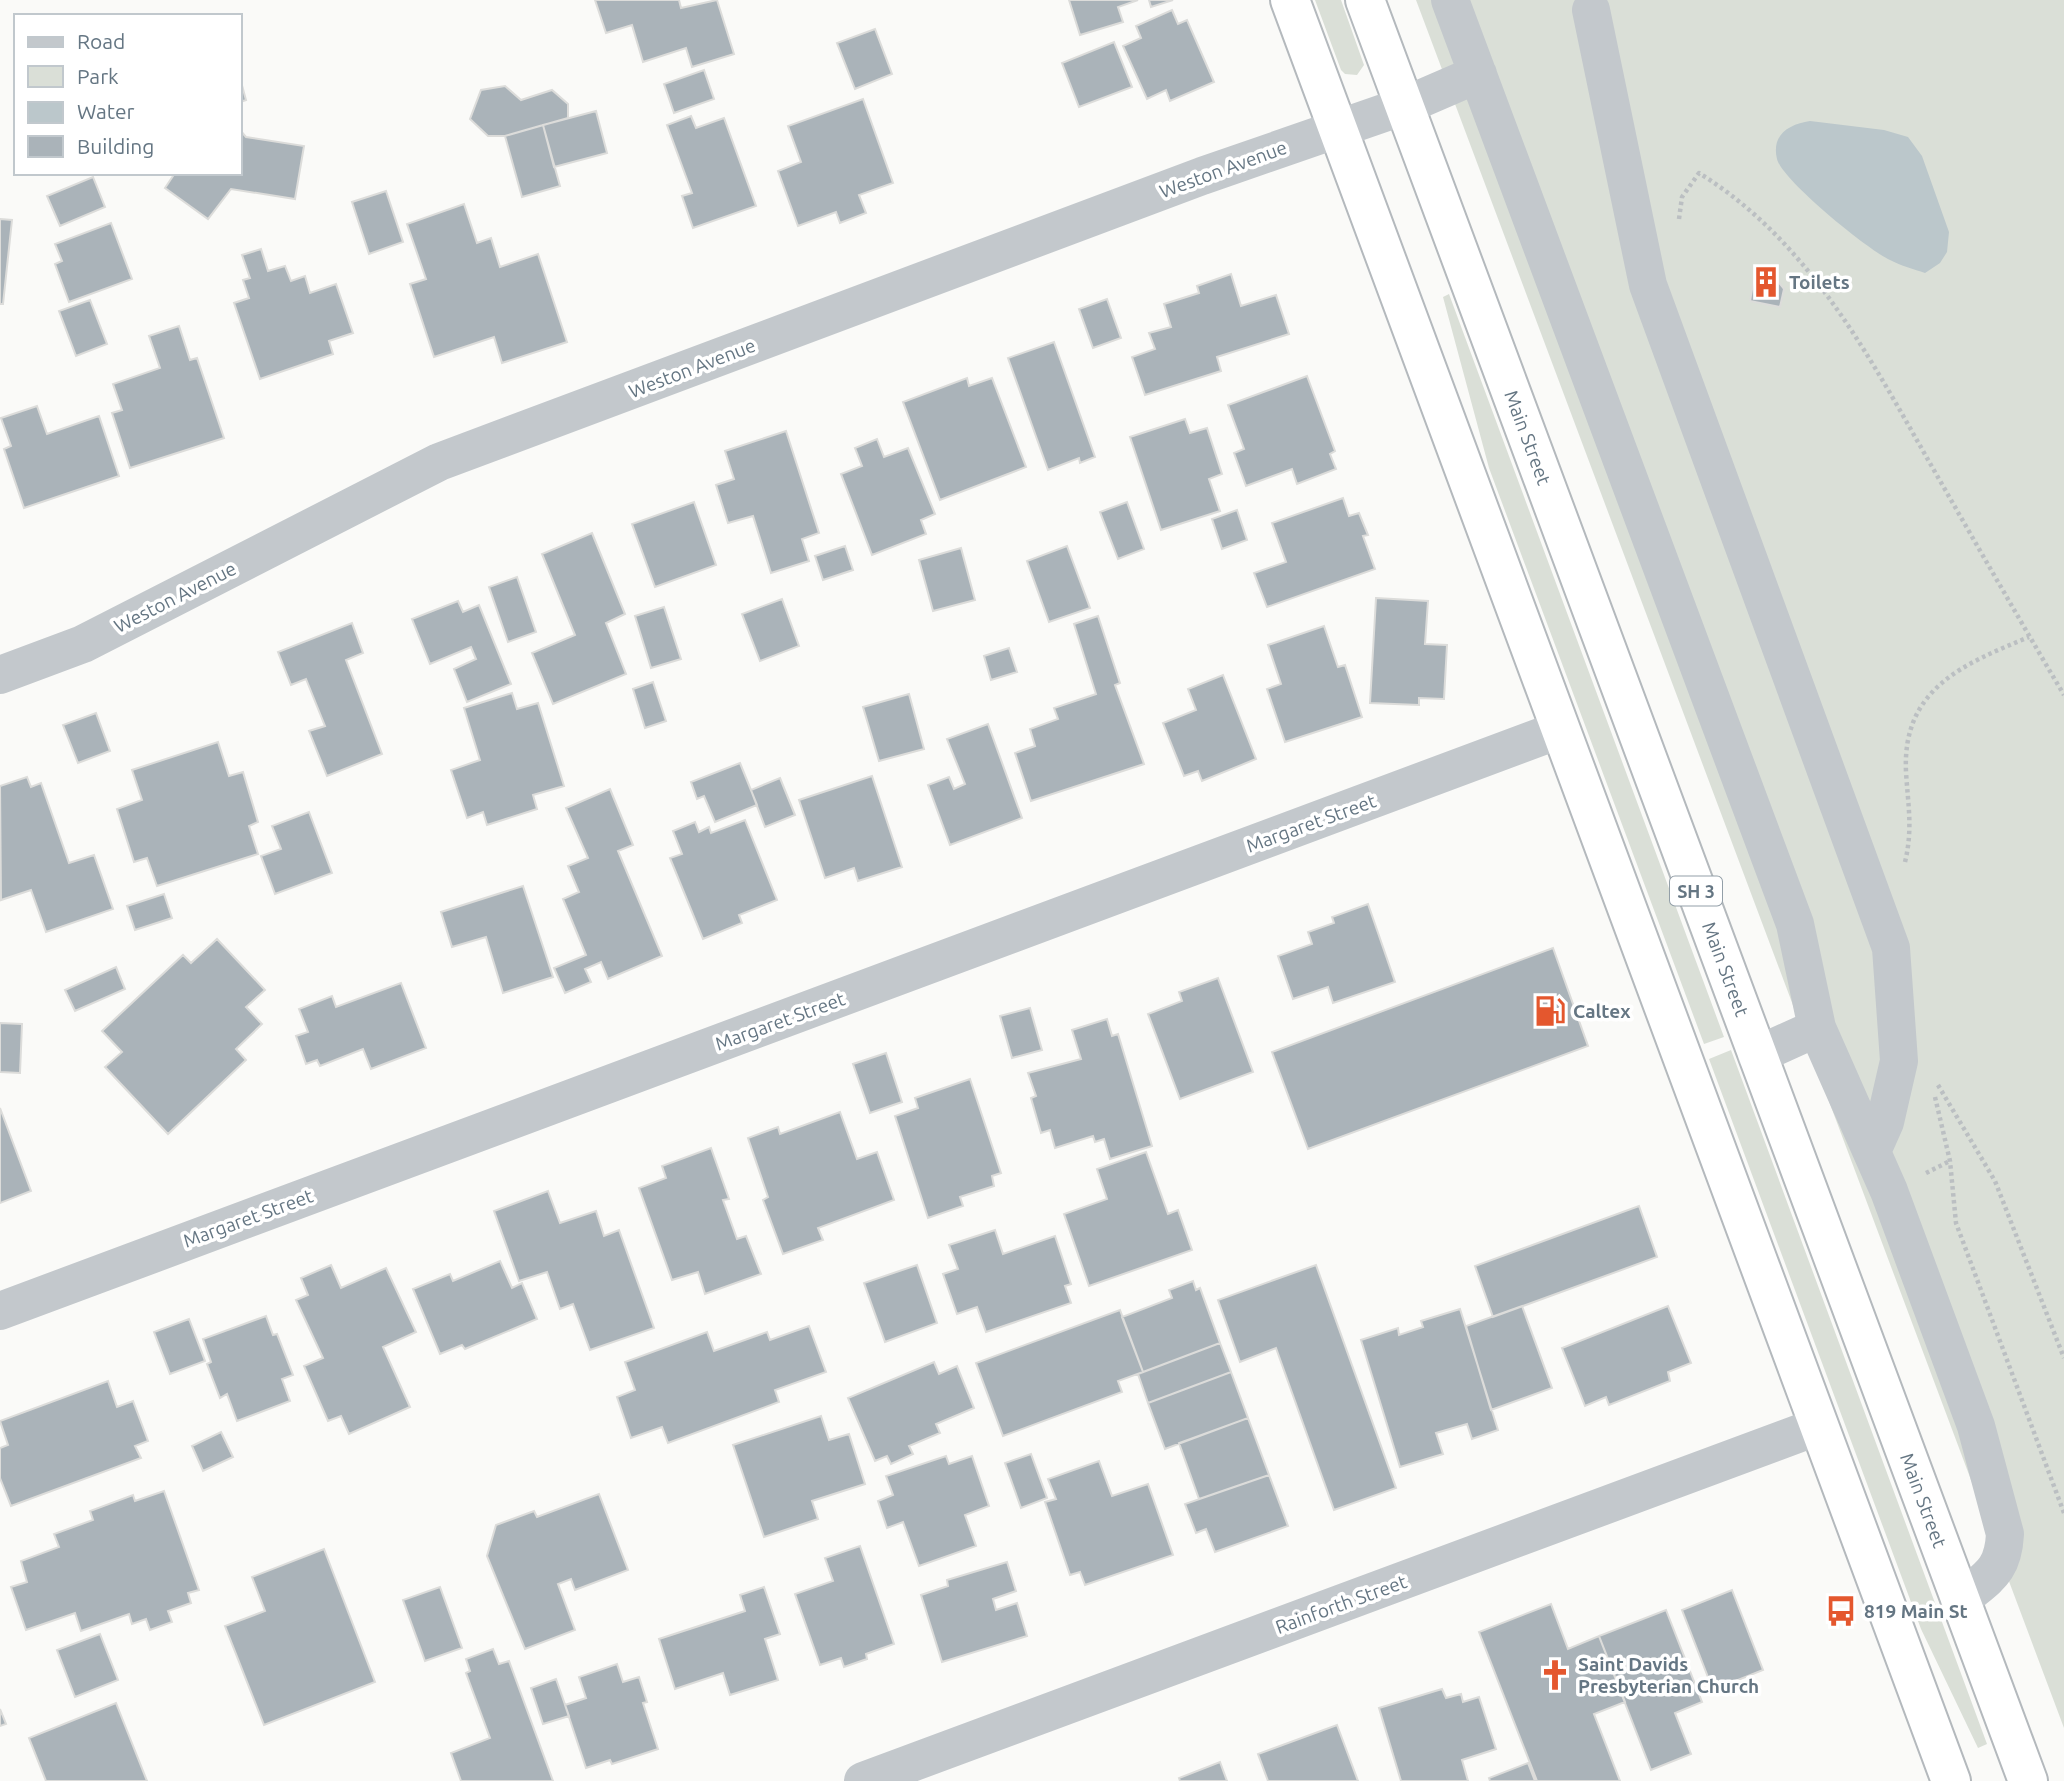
<svg xmlns="http://www.w3.org/2000/svg" width="2064" height="1781" font-family="Ubuntu,sans-serif">
  <style>
    .green { fill: #dadfd7 }
    .water { fill: #bbc7cb }
    .building { fill: #aab3b9; stroke: #dcdcda; stroke-width: 2 }
    .lines { fill: none; stroke-linecap: round; stroke-linejoin: round }
    .highway-casing { stroke: #b4b9bd; stroke-width: 42 }
    .path { stroke: #bbbfc2; stroke-width: 4.5; stroke-dasharray: 3.5 3.5; stroke-linecap: butt }
    .minor { stroke: #c3c8cc; stroke-width: 38 }
    .highway { stroke: #fff; stroke-width: 38 }
    .labels { text-anchor: middle; dominant-baseline: central; stroke-width: 7; stroke-linejoin: round; paint-order: stroke }
    .shield { fill: #fff; stroke: #939fa8; stroke-width: 2 }
    .shield-label { font-size: 18px; font-weight: bold; fill: #657683 }
    .street-label { font-size: 19px; fill: #657683; stroke: #fff }
    .poi-label { font-size: 19px; font-weight: bold; fill: #657683; stroke: #fff; text-anchor: start }
  </style>
  <rect width="100%" height="100%" fill="#fafaf8"/>
  <!-- green -->
  <path class="green" d="M1315 0H1341L1364 65 1357 75 1345 74 1341 70Z
    M1416 0H2064V1728Z
    M1449 294 1724 1037 1704 1044 1489 468 1443 297Z
    M1731 1050 1987 1744 1978 1748 1921 1629 1709 1059Z"/>
  <!-- water -->
  <path class="water" d="M1810 121 1884 130 1908 137 1922 156 1949 232 1947 252 1940 263 1925 273C1914 269 1901 266 1890 260 1868 250 1782 180 1777 159 1771 134 1790 124 1810 121Z"/>
  <!-- building -->
  <path class="building" d="M595 0H679L681 8 717 0 734 54 692 67 686 48 643 62 632 25 606 33Z
    M1069 0H1138L1118 7 1123 22 1080 35Z
    M1149 0H1173L1151 7Z
    M1172 10 1178 24 1187 20 1214 82 1170 101 1166 90 1147 99 1123 46 1141 38 1136 26Z
    M875 29 892 74 855 89 837 43Z
    M1114 42 1132 87 1079 107 1062 63Z
    M704 70 714 99 674 113 664 84Z
    M240 78 246 100 240 102Z
    M505 86 521 100 552 90 568 104V118L505 136H488L470 119 481 90Z
    M863 99 893 183 859 195 866 213 840 223 836 212 798 226 778 171 801 162 788 126Z
    M596 111 607 153 554 167 543 125Z
    M691 116 696 128 724 118 756 206 693 228 682 196 692 193 667 125Z
    M543 125 560 186 522 197 505 136Z
    M240 130 246 137 304 146 295 199 231 189 208 219 165 188 175 173H240Z
    M93 177 105 207 60 226 47 196Z
    M386 191 403 242 369 254 352 202Z
    M464 204 477 243 491 238 500 267 538 254 567 342 502 363 494 337 434 357 410 284 426 279 407 224Z
    M0 219 12 220 3 304H0Z
    M111 223 132 279 69 302 55 264 62 261 55 244Z
    M261 249 268 271 285 266 291 281 305 276 310 293 336 284 353 333 329 341 333 354 260 379 234 303 249 298 243 280 250 278 242 255Z
    M1755 272 1773 275 1784 289 1780 307 1750 301Z
    M1231 274 1241 306 1276 295 1289 334 1217 357 1221 371 1145 395 1132 357 1155 349 1149 333 1171 327 1164 304 1199 293 1197 286Z
    M1107 299 1121 338 1093 348 1079 309Z
    M90 300 107 344 76 356 59 311Z
    M179 326 190 360 197 358 224 438 130 468 112 413 122 410 113 384 160 368 149 336Z
    M1054 342 1095 457 1080 463 1079 458 1048 470 1008 358Z
    M1307 376 1335 451 1330 454 1336 469 1297 484 1292 469 1246 486 1234 453 1244 449 1228 405Z
    M967 378 969 386 992 378 1026 467 940 500 903 402Z
    M37 406 47 434 99 416 119 476 24 508 4 449 11 446 1 418Z
    M1185 419 1190 433 1207 428 1222 474 1209 479 1220 511 1161 530 1130 437Z
    M786 431 819 533 802 539 809 561 771 573 753 516 728 523 716 485 734 479 725 451Z
    M877 439 884 457 908 448 935 514 921 520 926 534 872 555 841 474 862 466 855 448Z
    M1343 498 1349 516 1359 513 1368 535 1363 536 1375 569 1267 607 1254 573 1286 562 1272 523Z
    M694 502 716 565 655 587 632 524Z
    M1127 502 1144 549 1118 559 1100 512Z
    M1237 510 1247 540 1222 549 1212 519Z
    M592 533 625 614 606 623 626 674 553 704 532 653 575 635 542 554Z
    M845 546 853 570 823 580 815 556Z
    M1067 546 1090 608 1049 622 1027 561Z
    M961 548 975 600 933 611 919 560Z
    M517 577 536 632 508 642 489 587Z
    M1376 598 1428 601 1425 644 1447 645 1444 699 1419 698V705L1370 703Z
    M782 599 799 646 760 661 742 614Z
    M458 601 463 612 479 605 511 684 467 702 454 669 476 659 471 647 430 664 412 619Z
    M664 607 681 659 651 668 635 616Z
    M1098 616 1120 683 1115 685 1144 764 1031 801 1015 753 1035 746 1030 729 1058 719 1054 708 1096 694 1074 624Z
    M352 623 363 653 346 660 382 754 327 776 309 731 325 726 306 679 291 685 278 652Z
    M1324 626 1338 667 1345 665 1362 717 1285 742 1267 689 1281 684 1268 645Z
    M1009 648 1017 672 991 680 984 656Z
    M1223 675 1256 759 1202 781 1198 771 1184 776 1163 723 1196 710 1188 689Z
    M653 682 666 721 645 728 633 689Z
    M512 693 517 709 538 703 564 786 533 795 537 809 487 825 483 812 467 818 451 770 480 760 464 708Z
    M909 694 924 749 879 761 863 707Z
    M96 713 110 751 78 763 63 725Z
    M988 724 1022 818 950 845 928 785 949 777 954 789 965 784 947 739Z
    M218 742 229 776 243 772 258 822 249 826 258 854 157 886 147 858 134 862 117 809 142 800 132 770Z
    M740 763 757 805 715 822 704 796 697 799 691 782Z
    M872 776 902 867 858 881 854 868 825 878 799 800Z
    M27 777 31 787 41 783 69 863 94 855 113 909 46 932 31 890 1 900 0 786Z
    M780 778 795 815 765 827 751 790Z
    M610 789 633 845 618 851 662 956 608 979 601 962 585 969 591 982 565 993 554 968 586 955 563 899 579 892 568 866 588 858 566 808Z
    M309 812 332 873 275 894 261 856 281 849 272 826Z
    M745 820 777 900 739 915 742 923 703 939 670 858 682 854 673 831 695 822 699 832 709 827 711 833Z
    M523 886 553 977 503 993 486 937 452 947 441 912Z
    M164 894 172 918 135 930 127 906Z
    M1368 904 1395 982 1333 1003 1328 987 1293 999 1278 956 1312 944 1308 932 1334 923 1332 917Z
    M217 939 265 990 246 1007 262 1024 236 1049 246 1060 168 1134 105 1067 122 1052 102 1031 183 955 191 963Z
    M1553 948 1588 1046 1308 1149 1272 1052Z
    M116 967 125 989 75 1011 65 990Z
    M1218 978 1253 1072 1180 1099 1148 1014 1182 1001 1179 992Z
    M401 983 426 1048 371 1069 363 1049 320 1066 317 1060 306 1064 296 1036 308 1032 299 1009 332 996 336 1007Z
    M1030 1008 1042 1050 1012 1058 1000 1016Z
    M1107 1019 1112 1036 1118 1034 1152 1146 1110 1159 1104 1139 1095 1142 1093 1136 1055 1148 1050 1130 1041 1133 1031 1098 1036 1096 1028 1073 1081 1059 1072 1030Z
    M0 1023 22 1024 20 1073 0 1072Z
    M886 1053 902 1102 870 1113 853 1064Z
    M970 1079 1001 1173 992 1176 994 1186 960 1197 963 1206 928 1218 895 1116 918 1108 915 1098Z
    M0 1108 31 1191 0 1203Z
    M840 1112 857 1159 877 1152 894 1200 818 1228 823 1240 783 1254 763 1200 768 1197 748 1138 778 1127 780 1134Z
    M711 1148 729 1199 723 1200 737 1239 746 1236 761 1274 705 1294 698 1272 672 1280 639 1188 666 1178 662 1166Z
    M1146 1152 1168 1214 1178 1210 1192 1250 1089 1286 1064 1214 1107 1199 1097 1169Z
    M548 1191 560 1223 596 1211 604 1236 619 1230 654 1328 590 1350 573 1304 560 1309 547 1272 519 1281 494 1211Z
    M1639 1206 1657 1257 1493 1317 1475 1266Z
    M995 1230 1003 1254 1055 1236 1071 1284 1065 1286 1071 1303 986 1332 977 1307 957 1314 943 1274 958 1269 949 1245Z
    M500 1261 512 1288 522 1283 537 1319 465 1349 462 1345 440 1354 413 1289 450 1274 453 1281Z
    M331 1265 341 1288 386 1268 416 1332 383 1347 410 1407 349 1434 341 1416 328 1421 304 1366 323 1358 296 1300 308 1295 301 1278Z
    M917 1265 937 1323 885 1342 864 1283Z
    M1316 1265 1396 1488 1334 1510 1276 1348 1240 1362 1218 1300Z
    M1193 1281 1196 1290 1200 1288 1220 1343 1143 1372 1122 1317 1172 1298 1169 1290Z
    M1522 1306 1552 1388 1491 1410 1466 1326Z
    M1668 1306 1691 1363 1668 1372 1670 1381 1609 1405 1606 1397 1585 1406 1562 1348Z
    M1460 1309 1498 1430 1472 1439 1467 1424 1436 1433 1443 1454 1400 1467 1361 1340 1398 1328 1399 1335 1423 1327 1421 1321Z
    M1120 1310 1143 1372 1118 1381 1122 1392 1003 1436 976 1363Z
    M266 1316 273 1335 277 1334 293 1375 282 1379 290 1401 237 1421 227 1394 220 1398 207 1364 211 1362 203 1339Z
    M189 1319 205 1361 170 1374 154 1332Z
    M809 1326 826 1372 775 1390 779 1402 668 1443 662 1427 631 1438 617 1397 635 1390 625 1362 707 1332 714 1351 767 1332 770 1340Z
    M1220 1343 1231 1372 1148 1403 1138 1374Z
    M934 1362 939 1374 957 1366 974 1408 936 1424 940 1433 909 1446 913 1454 891 1464 887 1456 875 1461 848 1398Z
    M1231 1372 1248 1418 1165 1449 1148 1403Z
    M108 1381 117 1407 133 1401 148 1441 135 1446 141 1458 11 1506 0 1478V1448L8 1445 0 1421Z
    M821 1416 829 1440 849 1434 865 1484 812 1501 818 1519 764 1537 733 1445Z
    M1248 1418 1269 1475 1199 1499 1179 1443Z
    M221 1432 233 1457 203 1471 192 1446Z
    M1031 1454 1047 1498 1021 1508 1005 1463Z
    M946 1456 949 1464 972 1456 989 1506 965 1515 976 1546 919 1566 903 1522 887 1528 878 1501 893 1495 886 1476Z
    M1099 1461 1112 1496 1148 1484 1173 1555 1085 1585 1080 1572 1070 1575 1045 1502 1056 1499 1048 1479Z
    M1269 1475 1288 1526 1215 1552 1206 1529 1196 1533 1185 1504Z
    M164 1491 199 1590 188 1593 191 1603 168 1611 172 1622 150 1630 146 1619 132 1624 129 1614 81 1631 75 1613 26 1630 11 1587 27 1582 21 1561 59 1547 54 1534 93 1520 90 1511 133 1495 135 1501Z
    M599 1494 628 1570 575 1590 571 1579 558 1584 575 1630 525 1649 487 1556 496 1525 534 1511 537 1517Z
    M860 1546 894 1644 866 1654 867 1659 844 1667 841 1658 820 1665 795 1594 833 1581 825 1558Z
    M324 1549 375 1682 264 1725 225 1626 265 1611 252 1577Z
    M1007 1562 1016 1591 993 1599 996 1610 1017 1603 1027 1636 942 1662 921 1595 948 1586 947 1580Z
    M440 1587 462 1648 425 1661 403 1600Z
    M764 1587 780 1634 765 1639 778 1680 730 1695 723 1673 675 1689 659 1639 745 1611 740 1595Z
    M1732 1590 1763 1670 1713 1690 1682 1610Z
    M1551 1604 1568 1649 1599 1636 1625 1702 1594 1714 1620 1781H1537L1479 1632Z
    M1666 1610 1702 1702 1675 1713 1691 1754 1651 1770 1599 1636Z
    M100 1634 118 1680 75 1697 57 1650Z
    M493 1649 499 1664 509 1661 553 1781H461L451 1753 490 1738 466 1673 470 1671 466 1659Z
    M617 1664 623 1682 639 1677 647 1702 643 1703 658 1749 612 1764 610 1760 586 1768 565 1705 586 1698 579 1677Z
    M556 1679 569 1716 543 1724 531 1688Z
    M1442 1689 1446 1698 1461 1694 1463 1702 1479 1697 1496 1749 1462 1760 1468 1781H1401L1379 1708Z
    M116 1703 147 1781H46L29 1738Z
    M0 1709 6 1724 0 1726Z
    M1337 1725 1358 1781H1268L1258 1754Z
    M1220 1762 1227 1781H1180L1179 1778Z
    M1528 1763 1535 1781H1490L1489 1778Z"/>
  <g class="lines">
    <defs>
      <g id="highway">
        <path d="M1290 0 1951 1781"/>
        <path id="s1" d="M1365 0 2028 1781"/>
      </g>
    </defs>
    <!-- highway casing -->
    <use href="#highway" class="highway-casing"/>
    <!-- path -->
    <path class="path" d="M1679 219 1682 197 1699 173C1809 241 1869 356 1931 465 1975 542 2019 619 2064 695
      M1905 862C1913 829 1908 805 1906 772 1902 688 1964 664 2029 637
      M1938 1085 1995 1181 2064 1358
      M1935 1097 1950 1161 1956 1223 2064 1513
      M1926 1173 1950 1161"/>
    <!-- minor -->
    <path class="minor" d="M1450 0 1795 924 1817 1028 1889 1191 1976 1426 2005 1534C2003 1573 1987 1577 1960 1601
      M1591 10 1648 285 1891 948 1899 1061 1885 1122 1873 1149
      M0 675 83 644 439 462 1202 176 1404 106 1478 74
      M1757 1055 1817 1028
      M0 1311 1559 730
      M863 1781 1819 1426"/>
    <!-- highway -->
    <use href="#highway" class="highway"/>
  </g>
  <!-- icons -->
  <defs>
    <symbol id="building-bare" viewBox="-9 -9 18 18"><path d="M-4-6H4V6H1V3H-1V6H-4ZM-2.5-4.3h1.7v1.8h-1.7ZM.8-4.3h1.7v1.8H.8ZM-2.5-1h1.7V.8h-1.7ZM.8-1h1.7V.8H.8Z" fill="#e4572e" stroke="#fff" stroke-width="2.5" paint-order="stroke"/></symbol>
    <symbol id="fuel-bare" viewBox="-9 -9 18 18"><path d="M-5.5-6h7V0h2V4h1.3V-2.5L3-4.5l.8-.8L6-3V5H2.5V1h-1V6h-7ZM-4.2-4.7v3.2H.2V-4.7Z" fill="#e4572e" stroke="#fff" stroke-width="2.5" paint-order="stroke"/></symbol>
    <symbol id="bus-bare" viewBox="-9 -9 18 18"><path d="M-5-6H5V4H4V6H2V4H-2V6H-4V4H-5ZM-3.5-4V0h7V-4ZM-3.5 1.2v1.5H-2V1.2ZM2 1.2v1.5H3.5V1.2Z" fill="#e4572e" stroke="#fff" stroke-width="2.5" paint-order="stroke"/></symbol>
    <symbol id="church-bare" viewBox="-9 -9 18 18"><path d="M-1.2-6h2.4v3.5h3.3v2.4h-3.3V6h-2.4V-.1h-3.3v-2.4h3.3Z" fill="#e4572e" stroke="#fff" stroke-width="2.5" paint-order="stroke"/></symbol>
  </defs>
  <g fill-rule="evenodd">
    <use href="#building-bare" x="1744" y="260" width="44" height="44"/>
    <use href="#fuel-bare" x="1528" y="989" width="44" height="44"/>
    <use href="#bus-bare" x="1819" y="1589" width="44" height="44"/>
    <use href="#church-bare" x="1533" y="1653" width="44" height="44"/>
  </g>
  <g class="labels">
    <!-- shield labels -->
    <rect class="shield" x="1670" y="876.5" width="52" height="29" rx="5"/>
    <g class="shield-label">
      <text x="1696" y="891">SH 3</text>
    </g>
    <!-- street labels -->
    <g class="street-label">
      <text transform="translate(1223 169) rotate(-20)">Weston Avenue</text>
      <text transform="translate(692 368) rotate(-21)">Weston Avenue</text>
      <text stroke="none"><textPath href="#s1" startOffset="467">Main Street</textPath></text>
      <text transform="translate(175 597) rotate(-27)">Weston Avenue</text>
      <text transform="translate(1311 823) rotate(-20)">Margaret Street</text>
      <text stroke="none"><textPath href="#s1" startOffset="1034">Main Street</textPath></text>
      <text transform="translate(780 1021) rotate(-20)">Margaret Street</text>
      <text transform="translate(248 1218) rotate(-20)">Margaret Street</text>
      <text stroke="none"><textPath href="#s1" startOffset="1601">Main Street</textPath></text>
      <text transform="translate(1341 1604) rotate(-20)">Rainforth Street</text>
    </g>
    <!-- poi labels -->
    <g class="poi-label">
      <text x="1789" y="282">Toilets</text>
      <text x="1573" y="1011">Caltex</text>
      <text x="1864" y="1611">819 Main St</text>
      <text x="1578" y="1664">Saint Davids<tspan x="1578" dy="22">Presbyterian Church</tspan></text>
    </g>
  </g>
  <!-- legend -->
  <rect x="14" y="14" width="228" height="161" fill="#ffffff" stroke="#c1c8cd" stroke-width="2"/>
  <rect x="28" y="37" width="35" height="10" fill="#c3c8cc" stroke="#c1c8cd" stroke-width="2"/>
  <text x="77" y="49" font-size="21" fill="#657683">Road</text>
  <rect x="28" y="66" width="35" height="21" fill="#dadfd7" stroke="#c1c8cd" stroke-width="2"/>
  <text x="77" y="84" font-size="21" fill="#657683">Park</text>
  <rect x="28" y="102" width="35" height="21" fill="#bbc7cb" stroke="#c1c8cd" stroke-width="2"/>
  <text x="77" y="119" font-size="21" fill="#657683">Water</text>
  <rect x="28" y="136" width="35" height="21" fill="#aab3b9" stroke="#c1c8cd" stroke-width="2"/>
  <text x="77" y="154" font-size="21" fill="#657683">Building</text>
</svg>
